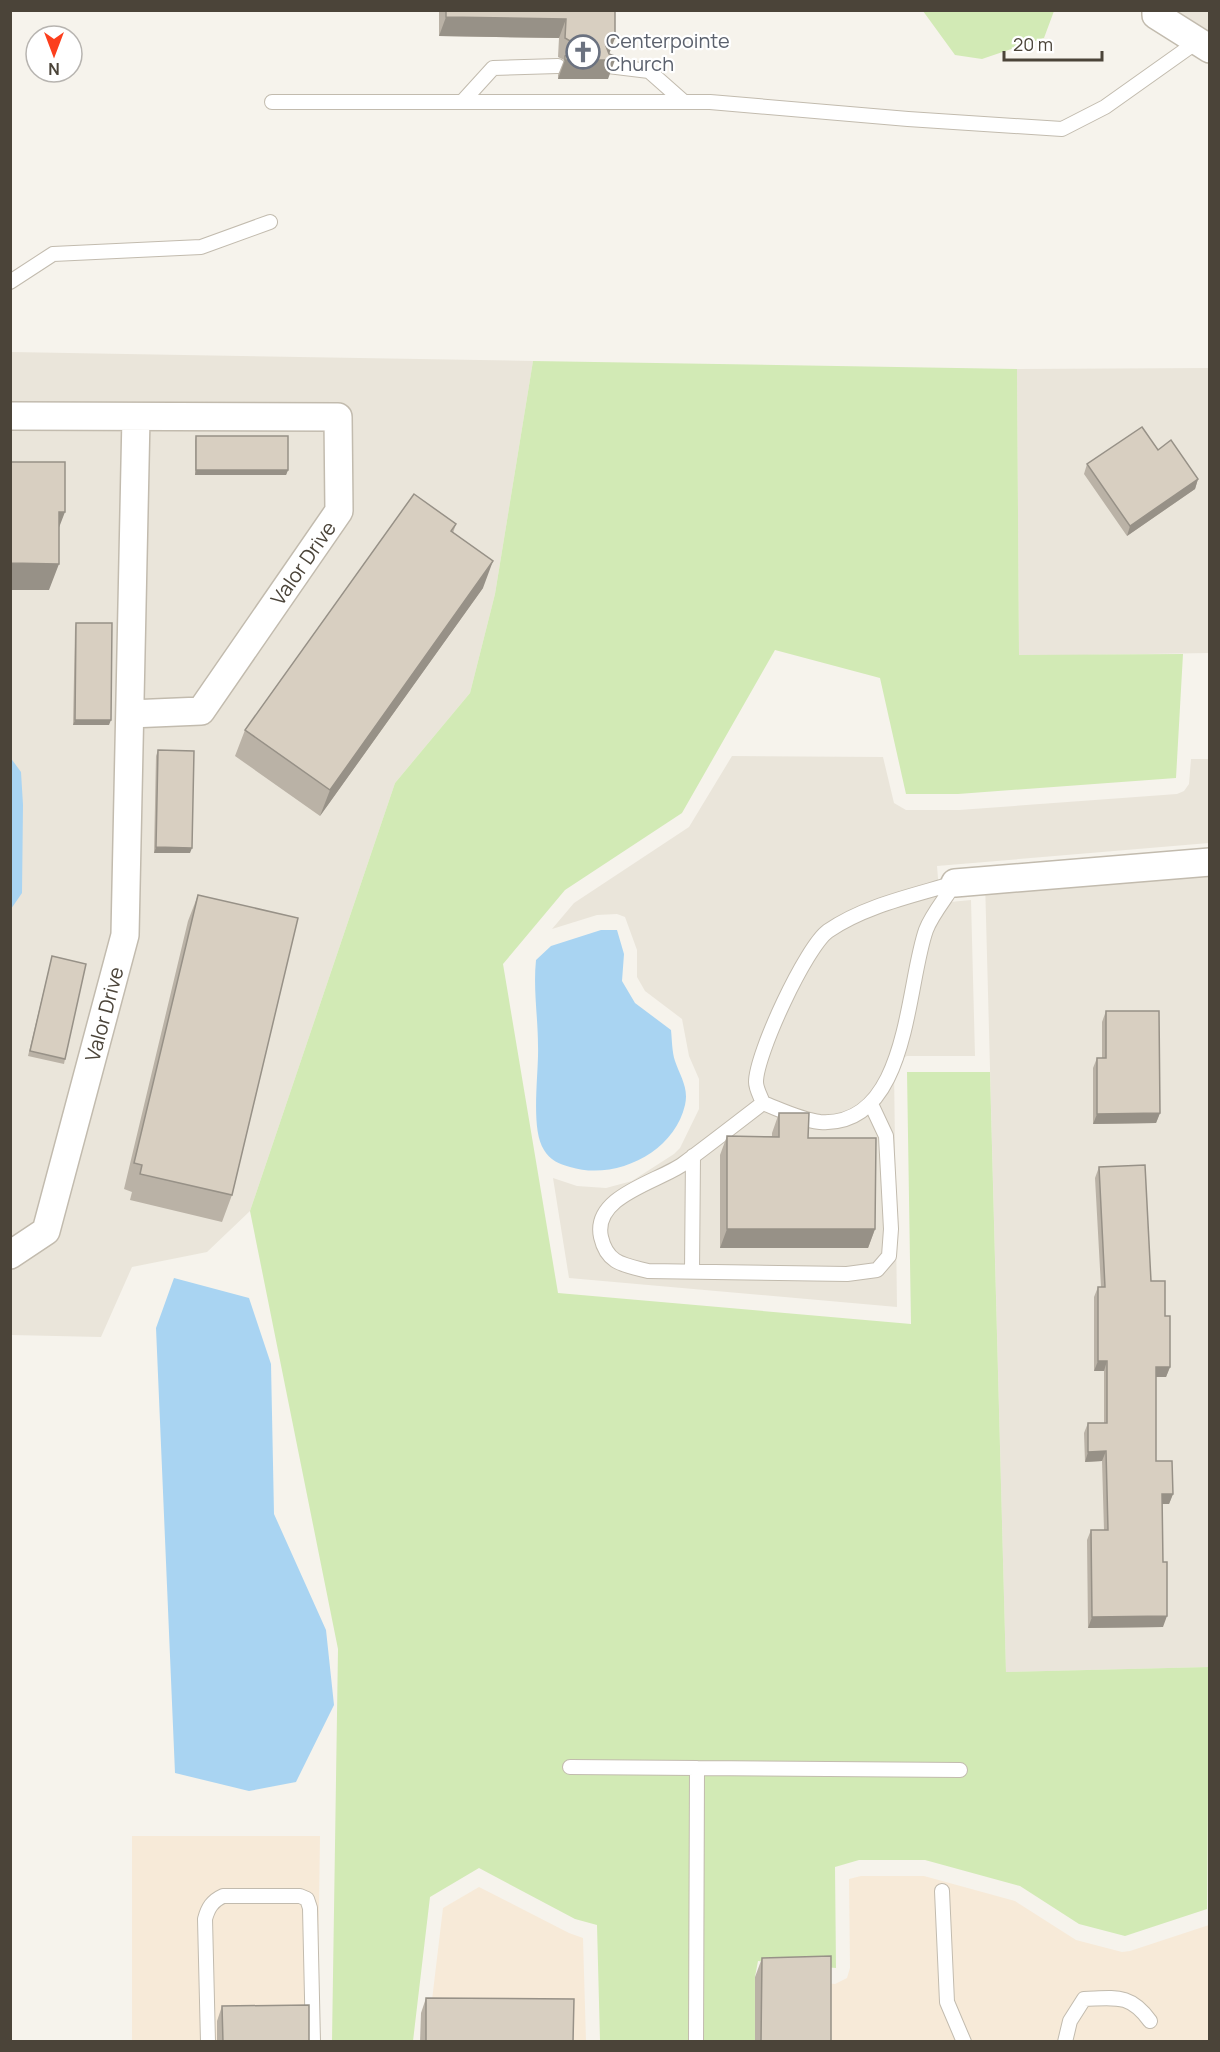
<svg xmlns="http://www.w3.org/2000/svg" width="1220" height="2052" font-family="Manrope,sans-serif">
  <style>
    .residential { fill: #eae5da }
    .commercial { fill: #f7ead8 }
    .green { fill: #d2eab5 }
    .water { fill: #a9d4f2 }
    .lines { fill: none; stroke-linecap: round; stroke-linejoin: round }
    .lane-casing { stroke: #c2bbae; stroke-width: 16 }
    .street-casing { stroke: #c2bbae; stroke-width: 30 }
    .lane { stroke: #fff; stroke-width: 14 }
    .street { stroke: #fff; stroke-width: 27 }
    .wall { fill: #bab2a6 }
    .shaded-wall { fill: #979187 }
    .building { fill: #d8cfc1; stroke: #979187; stroke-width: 1.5 }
    .labels { text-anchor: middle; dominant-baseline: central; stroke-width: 4.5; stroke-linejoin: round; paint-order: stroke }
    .worship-label { font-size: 20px; fill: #5b616d; stroke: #fff; text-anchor: start }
    .street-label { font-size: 20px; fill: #4b4439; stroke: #fff }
  </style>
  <rect width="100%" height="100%" fill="#f6f3ec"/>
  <!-- residential -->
  <path class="residential" d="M1156 11H1209V49Z
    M11 352 533 361 495 594 470 693 395 783 250 1211 207 1252 132 1267 101 1337 11 1335Z
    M1209 368V653L1019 656 1017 369Z
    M732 756 883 757 894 803 906 810H959L1177 794 1184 791 1189 784 1191 759H1209V843L937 866 940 903 971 900 975 1056H907L899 1060 894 1068 897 1307 569 1278 553 1178 577 1186 606 1188 632 1181 674 1154 680 1148 699 1109V1079L689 1056 682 1019 645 991 637 977V950L625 917 617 914 597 915 552 929 574 903 689 827Z
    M1209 862V1667L1006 1672 985 880Z"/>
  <!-- commercial -->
  <path class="commercial" d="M132 1836H320L317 2041H132Z
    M861 1876H924L1015 1901 1076 1940 1122 1952 1130 1951 1209 1925V2041L769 2042 770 1978 835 1984 847 1978 850 1968 849 1879Z
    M479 1887 569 1933 583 1938 586 2041 427 2042 443 1908Z"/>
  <!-- green -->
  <path class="green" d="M923 11H1054L1044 38 982 59 955 55Z
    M533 361 1017 369 1019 655 1183 654 1176 778 958 794H906L880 678 775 650 682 813 565 890 503 964 558 1293 911 1324 907 1072H990L1006 1672 1209 1667 1207 1909 1125 1936 1079 1924 1020 1886 925 1860H859L835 1867 836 1968 758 1961 755 1977V2041H600L597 1925 575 1919 479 1868 430 1897 413 2041H332L338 1649 250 1211 395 783 470 693 495 594Z"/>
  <!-- water -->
  <path class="water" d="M10 757 21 772 23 805 22 893 11 909Z
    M601 930H617L624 954 622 981 635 1003 671 1030C672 1040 672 1052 675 1061 680 1076 689 1088 685 1105 674 1153 615 1181 570 1167 559 1164 550 1160 544 1150 530 1129 539 1073 538 1046 538 1017 533 989 536 960L551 946Z
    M174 1278 249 1298 271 1364 274 1514 326 1630 334 1705 296 1782 249 1791 175 1773 156 1328Z"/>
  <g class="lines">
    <defs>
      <path id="lane" d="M608 66 649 71 684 102
        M463 101 493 68 558 66
        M272 102H710L908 119 1062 129 1105 107 1198 41
        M10 282 53 254 201 247 270 222
        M955 883C946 898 932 914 926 930 906 986 909 1128 820 1122 801 1120 781 1110 763 1103 761 1097 756 1089 756 1082 756 1054 806 947 828 931 864 906 912 896 955 883Z
        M763 1103C737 1123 710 1144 683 1164 658 1182 592 1196 601 1237 607 1264 624 1265 648 1271L847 1274 877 1270 889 1256 891 1229 886 1136 871 1104
        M692 1271 693 1156
        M570 1767 697 1768
        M942 1891 947 2002 964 2042
        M208 2042 205 1919C208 1908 212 1901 223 1896H300L307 1899 310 1908 313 2042
        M696 2042 697 1768 960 1770
        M1065 2042 1070 2021 1084 1999C1115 1998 1130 1993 1150 2021"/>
      <path id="street" d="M1156 10V15L1210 49
        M10 416 338 417 339 511 201 711 130 714
        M955 883 1210 862
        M10 1255 46 1231 125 935 136 417"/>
    </defs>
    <!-- lane casing -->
    <use href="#lane" class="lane-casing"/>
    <!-- street casing -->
    <use href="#street" class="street-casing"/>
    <!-- lane -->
    <use href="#lane" class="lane"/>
    <!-- street -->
    <use href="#street" class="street"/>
  </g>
  <!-- wall -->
  <path class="wall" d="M439 10H649L648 12H615L609 54 608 79H558V75L564 60 558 57 559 38 439 36Z
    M196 436 288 470 286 475H195V441Z
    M1158 450 1198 479 1195 489 1127 536 1084 474 1087 464Z
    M456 524 453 533 483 588 320 816 235 756 245 730Z
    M76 623 109 725H73L75 628Z
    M158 750 190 853H154L156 756Z
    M198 895 232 1195 222 1222 130 1200 132 1192 124 1189 188 921Z
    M52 956 65 1059 64 1064 28 1056Z
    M1106 1011 1160 1113 1156 1123 1093 1124V1068L1097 1058H1102V1022Z
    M779 1113 808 1138 875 1229 868 1248H720V1155L727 1136H772V1133Z
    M1099 1167 1151 1281 1165 1316 1170 1367 1166 1377H1156V1461L1173 1494 1169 1504H1162L1163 1627 1088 1628 1087 1540 1091 1530H1104L1102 1461 1085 1462 1084 1433 1088 1423H1104V1371H1094V1297L1098 1287H1101L1095 1178Z
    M762 1958 831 2042H755V1977Z
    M426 1998 573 2042H420L421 2013Z
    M222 2006 309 2042H217V2021Z"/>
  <!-- shaded-wall -->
  <path class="shaded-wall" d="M609 10H649L648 12H609Z
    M446 17 566 19 559 38 439 36Z
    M615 38 608 57 615 60 608 79H558L565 60Z
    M196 470H288L286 475H195Z
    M1198 479 1195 489 1127 536 1130 526Z
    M59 512H65L55 538Z
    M493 561 483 588 320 816 330 790Z
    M10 563 59 564 49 590H10Z
    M75 720H111L109 725H73Z
    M156 847 192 848 190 853H154Z
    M1160 1113 1156 1123 1093 1124 1097 1114Z
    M727 1229H875L868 1248H720Z
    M1098 1361H1107L1104 1371H1094Z
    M1156 1367H1170L1166 1377H1152Z
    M1106 1451 1102 1461 1085 1462 1088 1452Z
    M1162 1494H1173L1169 1504H1158Z
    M1167 1616 1163 1627 1088 1628 1092 1617Z"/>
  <!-- building -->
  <path class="building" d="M446 10H615V38L608 41 606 46 609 54 615 56V60H565V56L570 54 574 47 572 42 565 38 566 19 446 17Z
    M1142 427 1158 450 1171 440 1198 479 1130 526 1087 464Z
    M196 436H288V470H196Z
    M10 462H65V512H59V564L10 563Z
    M414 494 456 524 451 531 493 561 330 790 245 730Z
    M76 623H112L111 720H75Z
    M158 750 194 751 192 848 156 847Z
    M198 895 298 918 232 1195 140 1174 142 1165 134 1163Z
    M52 956 86 964 65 1059 30 1051Z
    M1106 1011H1159L1160 1113 1097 1114V1058H1106Z
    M779 1113H809L808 1138H876L875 1229H727V1136L779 1137Z
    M1145 1165 1151 1281H1165V1316H1170V1367H1156V1461H1172L1173 1494H1162L1163 1562H1167V1616L1092 1617 1091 1530H1108L1106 1451 1088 1452V1423H1107V1361H1098V1287H1105L1099 1167Z
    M831 1956V2042H761L762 1958Z
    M426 1998 574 1999 573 2042H426Z
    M309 2005V2042H223L222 2006Z"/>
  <!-- icons -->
  <defs>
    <symbol id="church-ring" viewBox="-11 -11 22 22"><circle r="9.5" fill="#fff" stroke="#6b7280" stroke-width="1.5"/><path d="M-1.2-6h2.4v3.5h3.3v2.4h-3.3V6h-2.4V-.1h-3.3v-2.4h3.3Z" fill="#6b7280"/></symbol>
  </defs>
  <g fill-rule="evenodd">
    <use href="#church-ring" x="564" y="33" width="38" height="38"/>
  </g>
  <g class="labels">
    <!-- worship labels -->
    <g class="worship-label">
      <text x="606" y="40">Centerpointe<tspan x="606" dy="23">Church</tspan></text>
    </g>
    <!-- street labels -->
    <g class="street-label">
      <text transform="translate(303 563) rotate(-55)">Valor Drive</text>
      <text transform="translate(104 1014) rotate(-75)">Valor Drive</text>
    </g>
  </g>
  <!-- border -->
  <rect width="1220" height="2052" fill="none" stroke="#4b4439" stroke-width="24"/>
  <!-- north arrow -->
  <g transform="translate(54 54) rotate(180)"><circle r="28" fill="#ffffff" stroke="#b7b4b0" stroke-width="1.5"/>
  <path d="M0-4.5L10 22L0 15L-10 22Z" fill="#fc3f1d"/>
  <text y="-9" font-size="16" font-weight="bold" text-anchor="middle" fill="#4b4439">N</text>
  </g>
  <!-- scale -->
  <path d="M1004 51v9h98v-9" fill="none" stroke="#4b4439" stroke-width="3"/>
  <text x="1013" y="51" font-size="18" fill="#4b4439" stroke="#ffffff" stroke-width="4.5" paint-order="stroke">20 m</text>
</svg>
